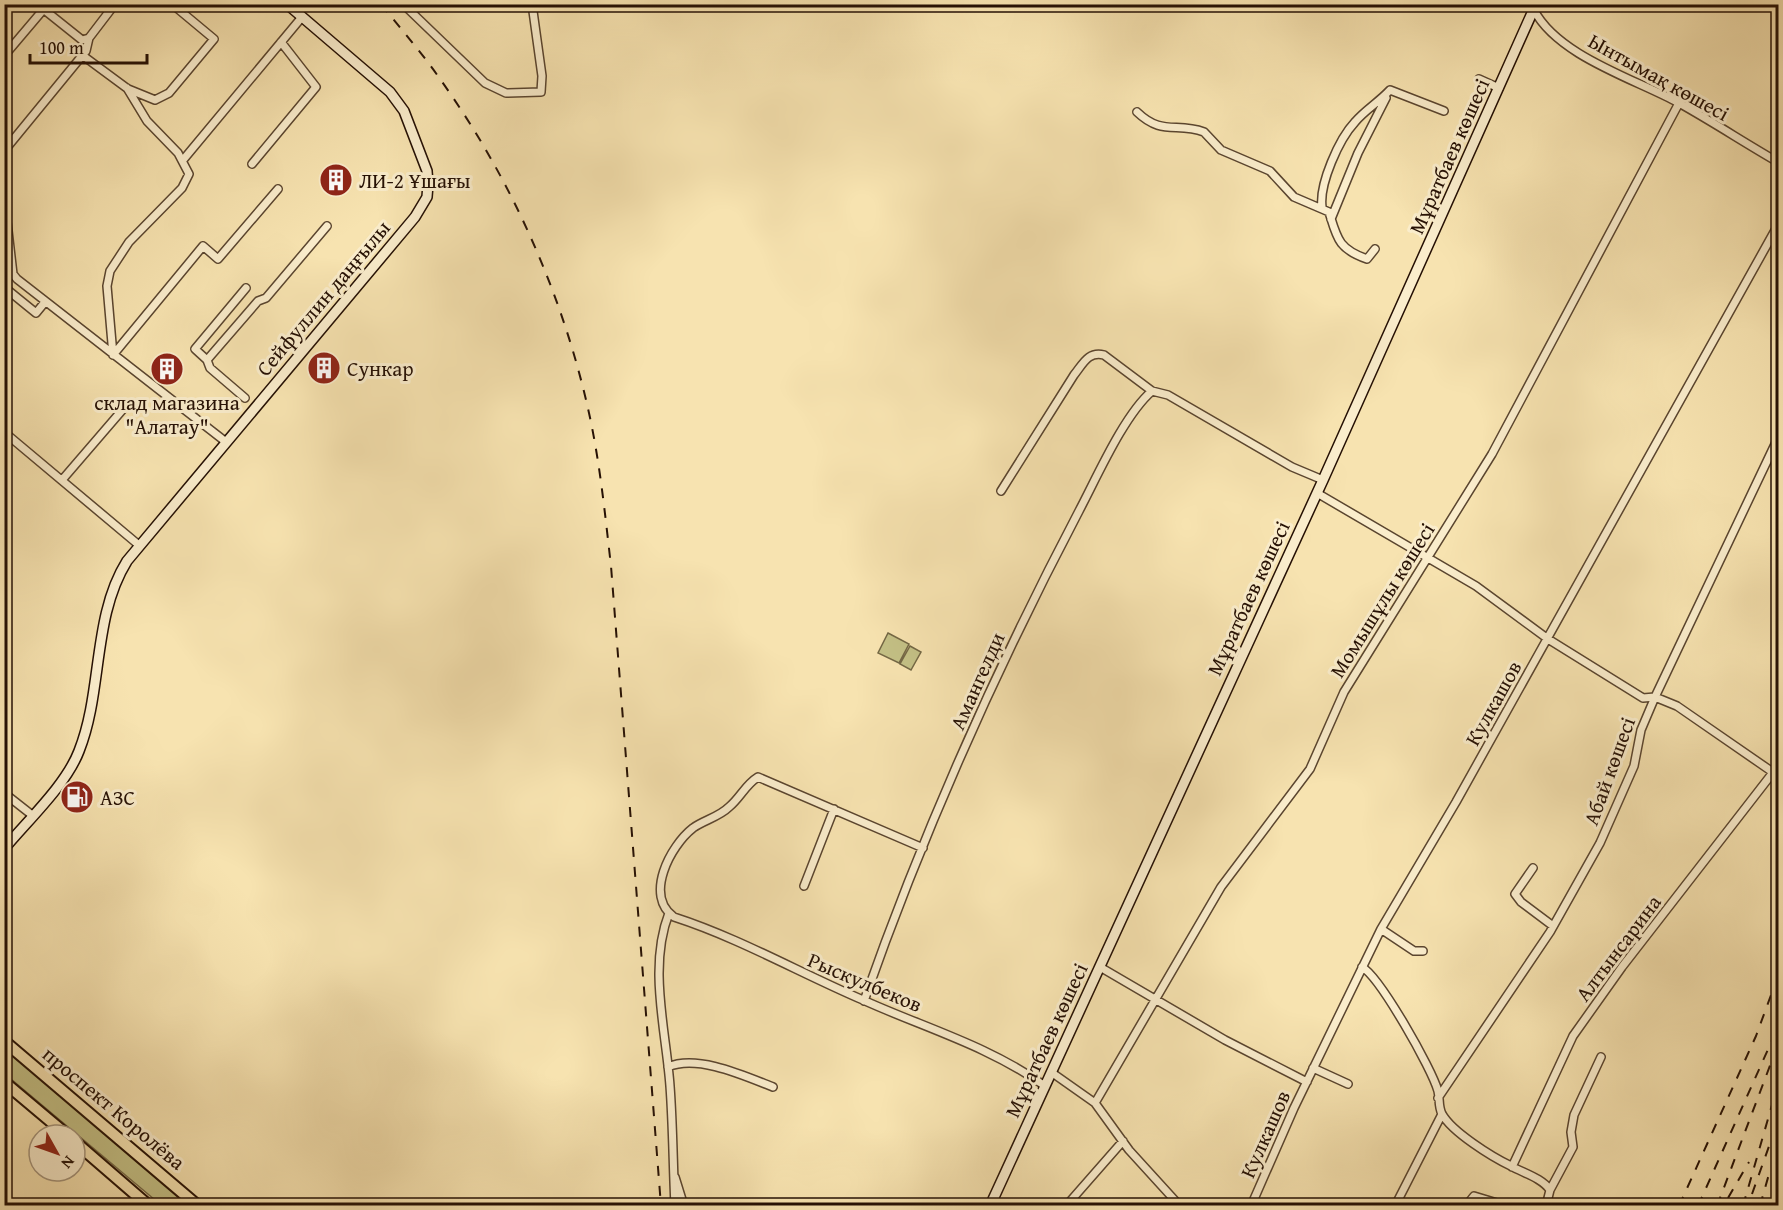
<svg xmlns="http://www.w3.org/2000/svg" width="1783" height="1210" font-family="'Gentium Book Plus',serif">
  <style>
    .green { fill: #c4c186; stroke: #746845; stroke-width: 1.5 }
    .lines { fill: none; stroke-linecap: round; stroke-linejoin: round }
    .street-casing { stroke: #5a452f; stroke-width: 10 }
    .secondary-casing { stroke: #251004; stroke-width: 12 }
    .primary-casing { stroke: #251004; stroke-width: 14 }
    .street { stroke: #faedcc; stroke-width: 7 }
    .secondary { stroke: #faedcc; stroke-width: 9 }
    .primary { stroke: #f7e3b0; stroke-width: 10 }
    .rail { stroke: #251004; stroke-width: 2; stroke-dasharray: 10 10; stroke-linecap: butt }
    .labels { text-anchor: middle; dominant-baseline: central; stroke-width: 6; stroke-linejoin: round; paint-order: stroke }
    .street-label { font-size: 21px; fill: #251004; stroke: #faedcc }
    .poi-label { font-size: 21px; fill: #251004; stroke: #faedcc; text-anchor: start }
  </style>
  <rect width="100%" height="100%" fill="#f7e3b0"/>
  <filter id="stains"><feTurbulence type="fractalNoise" baseFrequency=".00333" numOctaves="4"/><feColorMatrix values="0 0 0 0 .2 0 0 0 0 .09 0 0 0 0 .02 0 0 0 .5 -.17"/></filter>
  <radialGradient id="worn" r=".72"><stop offset=".6" stop-color="#630" stop-opacity="0"/><stop offset="1" stop-color="#630" stop-opacity=".3"/></radialGradient>
  <!-- green -->
  <path class="green" d="M888 633 909 644 899 663 878 653Z
    M910 646 921 652 911 670 900 664Z
    M5 1049 188 1205H161L5 1074Z"/>
  <g class="lines">
    <defs>
      <path id="street" d="M37 4 82 40 89 38 115 4
        M403 4 485 83 506 93 541 92 542 76 532 4
        M1773 4 1778 8
        M1534 10C1558 56 1635 79 1679 103 1713 122 1745 143 1778 162
        M82 55 128 89 155 100 169 93 214 39 172 4
        M4 56 43 10
        M1479 79 1499 88
        M1137 112C1162 136 1176 122 1204 132L1221 150 1270 171 1294 197 1329 212C1337 238 1338 249 1367 259L1375 249
        M4 151 86 51 89 38
        M183 160 302 17
        M252 164 316 87 281 42
        M4 196 13 274 17 279 226 442
        M1322 207C1319 184 1339 139 1355 122 1365 110 1379 102 1390 90L1444 111
        M1331 219 1358 153 1386 98
        M4 269 13 274
        M4 287 36 313 45 302
        M113 355 107 286 110 271 129 242 182 188 189 174 178 153 147 121 127 88
        M113 355 203 246 218 259 278 189
        M207 360 195 349 246 288
        M245 398 210 368 207 360 258 301 266 298 327 226
        M4 432 140 546
        M62 480 124 408
        M1001 491 1074 375C1083 364 1088 351 1104 355L1152 391 1168 395 1292 467 1323 480
        M1317 493 1476 586 1548 639 1643 698 1655 697 1677 706 1774 773
        M4 793 32 815
        M923 848 758 777C745 785 741 797 729 807 719 817 704 820 693 828 670 846 644 896 674 917 739 938 800 973 863 1000 925 1028 989 1046 1045 1086
        M1533 868 1515 894 1521 902 1553 926
        M804 886 834 809
        M669 913C648 967 666 1030 670 1086 673 1126 673 1166 675 1206
        M1381 929 1414 951H1423
        M1100 967 1225 1040 1307 1082
        M1362 967C1380 977 1432 1069 1438 1091 1440 1099 1438 1106 1442 1114 1452 1132 1492 1157 1511 1166 1523 1173 1542 1178 1550 1190L1546 1206
        M864 1001C923 833 996 669 1079 511 1097 477 1124 415 1152 391
        M668 1067C697 1054 745 1076 773 1087
        M1313 1068 1348 1084
        M1051 1072 1095 1103 1129 1150 1180 1206
        M1438 1098 1550 932 1600 843 1634 766 1641 730 1655 697 1778 438
        M1095 1103 1221 887 1310 769 1344 692 1492 454 1679 103
        M1512 1167 1573 1036 1622 967 1778 766
        M675 1177 684 1206
        M1550 1190 1573 1147 1571 1132 1574 1115 1601 1057
        M1066 1206 1123 1141
        M1251 1206 1294 1108 1381 929 1456 802 1778 225
        M1395 1206 1442 1114
        M1466 1206 1474 1196 1507 1206"/>
      <path id="secondary" d="M4 849C28 820 66 785 79 751 103 691 92 617 127 561L415 217 427 197 428 184 427 171 404 111 390 92 287 4
        M990 1206 1323 480 1536 4"/>
      <path id="primary" d="M4 1041 198 1206
        M4 1082 67 1135
        M75 1142 149 1206"/>
    </defs>
    <!-- street casing -->
    <use href="#street" class="street-casing"/>
    <!-- secondary casing -->
    <use href="#secondary" class="secondary-casing"/>
    <!-- primary casing -->
    <use href="#primary" class="primary-casing"/>
    <!-- street -->
    <use href="#street" class="street"/>
    <!-- secondary -->
    <use href="#secondary" class="secondary"/>
    <!-- primary -->
    <use href="#primary" class="primary"/>
    <!-- rail -->
    <path class="rail" d="M381 4C401 29 422 53 440 79 511 178 563 295 589 413 600 463 605 514 611 566L661 1206
      M747 4H893
      M1752 1194 1778 1121
      M1728 1198 1749 1162
      M1679 1206 1756 1036 1778 976
      M1698 1206 1778 1027
      M1717 1206 1774 1055
      M1743 1206 1778 1084
      M1760 1206 1769 1174
      M1773 1206 1775 1148"/>
  </g>
  <!-- icons -->
  <defs>
    <symbol id="building-disc" viewBox="-11 -11 22 22"><circle r="9.5" fill="#8f2418" stroke="#faedcc"/><path d="M-4-6H4V6H1V3H-1V6H-4ZM-2.5-4.3h1.7v1.8h-1.7ZM.8-4.3h1.7v1.8H.8ZM-2.5-1h1.7V.8h-1.7ZM.8-1h1.7V.8H.8Z" fill="#fff"/></symbol>
    <symbol id="fuel-disc" viewBox="-11 -11 22 22"><circle r="9.5" fill="#8f2418" stroke="#faedcc"/><path d="M-5.5-6h7V0h2V4h1.3V-2.5L3-4.5l.8-.8L6-3V5H2.5V1h-1V6h-7ZM-4.2-4.7v3.2H.2V-4.7Z" fill="#fff"/></symbol>
  </defs>
  <g fill-rule="evenodd">
    <use href="#building-disc" x="317" y="161" width="38" height="38"/>
    <use href="#building-disc" x="305" y="349" width="38" height="38"/>
    <use href="#building-disc" x="148" y="350" width="38" height="38"/>
    <use href="#fuel-disc" x="58" y="778" width="38" height="38"/>
  </g>
  <g class="labels">
    <!-- street labels -->
    <g class="street-label">
      <text transform="translate(1659 77) rotate(29)">Ынтымақ көшесі</text>
      <text transform="translate(1449 156) rotate(-66)">Мұратбаев көшесі</text>
      <text transform="translate(323 298) rotate(-50)">Сейфуллин даңғылы</text>
      <text transform="translate(1248 598) rotate(-65)">Мұратбаев көшесі</text>
      <text transform="translate(1382 600) rotate(-58)">Момышұлы көшесі</text>
      <text transform="translate(977 681) rotate(-66)">Амангелди</text>
      <text transform="translate(1493 703) rotate(-61)">Кулкашов</text>
      <text transform="translate(1609 771) rotate(-70)">Абай көшесі</text>
      <text transform="translate(1618 948) rotate(-53)">Алтынсарина</text>
      <text transform="translate(865 982) rotate(23)">Рыскулбеков</text>
      <text transform="translate(1046 1040) rotate(-65)">Мұратбаев көшесі</text>
      <text transform="translate(114 1108) rotate(40)">проспект Королёва</text>
      <text transform="translate(1265 1134) rotate(-66)">Кулкашов</text>
    </g>
    <!-- poi labels -->
    <g class="poi-label">
      <text x="359" y="180">ЛИ-2 Ұшағы</text>
      <text x="347" y="368">Сункар</text>
      <text x="167" y="402" text-anchor="middle">склад магазина<tspan x="167" dy="24">"Алатау"</tspan></text>
      <text x="100" y="797">АЗС</text>
    </g>
  </g>
  <!-- margin -->
  <rect width="1783" height="1210" fill="none" stroke="#f7e3b0" stroke-width="24"/>
  <rect x="6" y="6" width="1771" height="1198" fill="none" stroke="#251004" stroke-width="3"/>
  <rect x="12" y="12" width="1759" height="1186" fill="none" stroke="#251004" stroke-width="1.5"/>
  <!-- north arrow -->
  <g transform="translate(57 1153) rotate(130)"><circle r="28" fill="#faedcc" stroke="#a5957c" stroke-width="1.5"/>
  <path d="M0-4.5L10 22L0 15L-10 22Z" fill="#8f2418"/>
  <text y="-9" font-size="16" font-weight="bold" text-anchor="middle" fill="#251004">N</text>
  </g>
  <!-- scale -->
  <path d="M30 54v9h117v-9" fill="none" stroke="#251004" stroke-width="3"/>
  <text x="39" y="54" font-size="18" fill="#251004" stroke="#faedcc" stroke-width="4.5" paint-order="stroke">100 m</text>
  <rect width="100%" height="100%" filter="url(#stains)"/>
  <rect width="100%" height="100%" fill="url(#worn)"/>
</svg>
